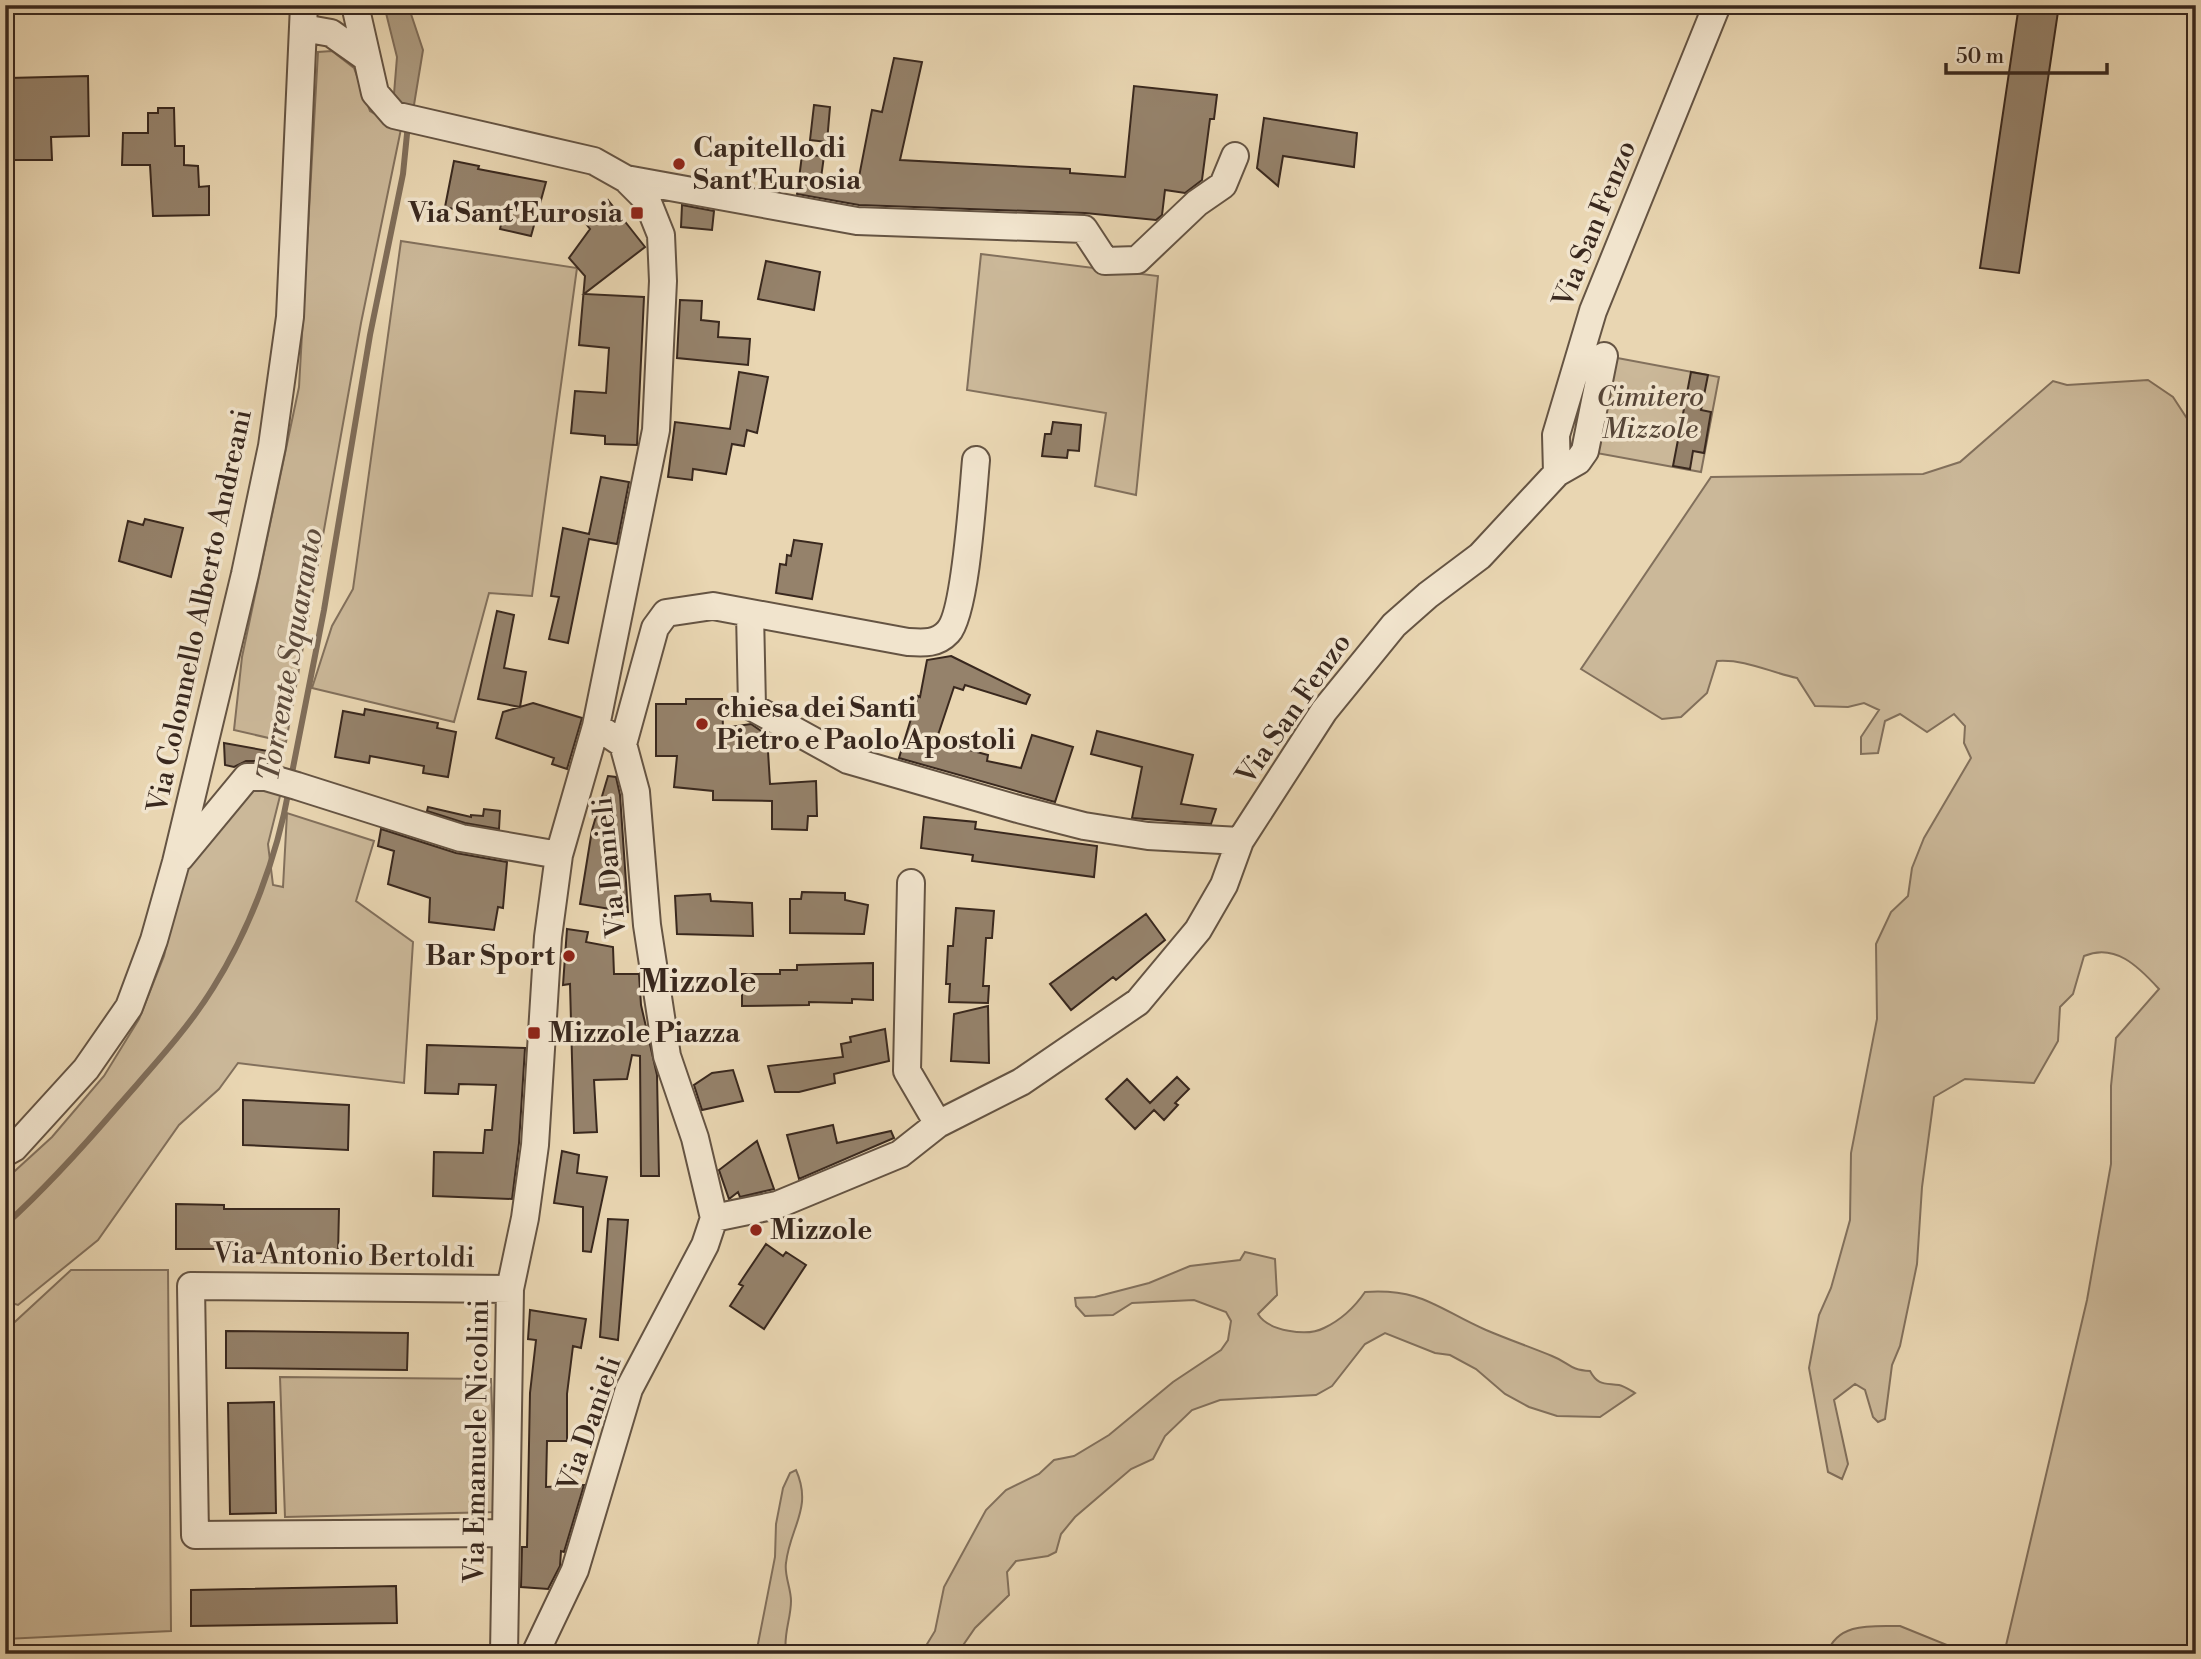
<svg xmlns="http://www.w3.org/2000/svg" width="2201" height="1659" font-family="'Libre Bodoni',serif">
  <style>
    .green { fill: #cbb899; stroke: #82705c; stroke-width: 2 }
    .water { fill: #ad9b80; stroke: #7f6d59; stroke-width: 2 }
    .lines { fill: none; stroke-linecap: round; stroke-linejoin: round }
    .stream { stroke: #7f6d59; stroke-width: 6 }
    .building { fill: #95826b; stroke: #39281e; stroke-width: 2 }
    .minor-casing { stroke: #655443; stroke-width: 30 }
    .minor { stroke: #f1e4cd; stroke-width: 26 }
    .poi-dot { fill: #8f2418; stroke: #f1e4cd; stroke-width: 2.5 }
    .labels { text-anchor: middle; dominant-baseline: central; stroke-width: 7; stroke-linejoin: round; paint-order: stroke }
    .poi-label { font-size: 28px; font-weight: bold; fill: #39281e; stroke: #f1e4cd; text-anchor: start }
    .street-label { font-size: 28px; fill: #39281e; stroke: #f1e4cd }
    .park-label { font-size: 28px; font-style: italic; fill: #564537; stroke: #f1e4cd }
    .water-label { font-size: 30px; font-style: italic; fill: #5c4a3b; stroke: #f1e4cd }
    .quarter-label { font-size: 32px; font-weight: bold; fill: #39281e; stroke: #f1e4cd }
  </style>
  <rect width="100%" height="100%" fill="#e9d6b2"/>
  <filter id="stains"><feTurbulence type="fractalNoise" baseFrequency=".00286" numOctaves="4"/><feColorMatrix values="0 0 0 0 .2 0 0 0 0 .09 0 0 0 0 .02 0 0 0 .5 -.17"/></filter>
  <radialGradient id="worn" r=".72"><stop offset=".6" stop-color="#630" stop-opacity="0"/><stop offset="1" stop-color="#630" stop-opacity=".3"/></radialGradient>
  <!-- green -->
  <path class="green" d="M332 51 354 68 370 111 401 129 361 323 286 742 234 730 242 657 299 387 318 52Z
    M401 241 577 268 532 596 489 593 454 722 312 688 332 626 353 589Z
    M981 254 1158 276 1136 495 1095 486 1106 413 967 390Z
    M1612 357 1719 377 1701 472 1591 452Z
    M2148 380 2173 397 2188 420 2196 423V1654H2004L2087 1300 2111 1164V1086L2116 1038 2159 989C2138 966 2115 943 2084 956L2073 994 2060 1007 2058 1041 2034 1083 1965 1079 1934 1097 1922 1187 1917 1264 1900 1346 1892 1365 1885 1419 1878 1422 1873 1417 1865 1390 1855 1384 1834 1400 1848 1464 1842 1479 1828 1472 1809 1368 1819 1315 1831 1288 1850 1220 1851 1153 1877 1019 1876 944 1891 912 1908 896 1912 868 1924 838 1971 758 1964 743 1965 726 1954 714 1927 732 1900 714 1885 721 1878 753 1861 754V737L1879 710 1864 703 1848 707 1815 706 1797 678C1769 672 1746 659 1717 661L1707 693 1681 717 1662 719 1581 669 1711 477 1923 474 1960 462 2053 381 2067 385Z
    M252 785 281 792 268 844 273 885 283 887 287 813 374 841 356 901 413 942 404 1083 238 1063 219 1089 179 1125 98 1240 18 1305 5 1301V1180L52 1137 104 1076 139 1019 164 956 187 859Z
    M1245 1252 1275 1259 1277 1295 1258 1314C1268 1331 1307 1337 1324 1328 1341 1320 1354 1308 1365 1292 1422 1288 1438 1309 1486 1330 1507 1339 1530 1347 1552 1356 1570 1363 1569 1370 1590 1371 1598 1386 1605 1383 1619 1385 1624 1386 1630 1390 1635 1393L1600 1417 1557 1416 1529 1407 1505 1394 1476 1369 1450 1355 1435 1353 1385 1333 1365 1344 1332 1386 1316 1395 1220 1400 1192 1410 1165 1436 1153 1459 1131 1469 1075 1517 1061 1534 1056 1552 1048 1556 1016 1561 1007 1572 1009 1595 975 1628 957 1654H921L935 1631 944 1587 986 1510 1006 1490 1039 1474 1054 1460 1074 1456 1109 1435 1173 1382 1221 1350 1228 1340 1231 1321 1226 1312 1194 1300 1132 1303 1113 1315 1085 1316 1076 1306 1075 1298 1095 1297 1149 1283 1190 1266 1240 1260Z
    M71 1270H168L171 1631 5 1639V1331Z
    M280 1377 491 1379 496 1512 285 1517Z
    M796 1470C813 1508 790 1527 786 1563 784 1575 791 1588 791 1601 791 1619 783 1634 786 1654H756L775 1557 776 1524 783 1488 790 1473Z
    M1900 1626 1947 1645 1951 1654H1827C1837 1622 1872 1626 1900 1626Z"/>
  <!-- water -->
  <path class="water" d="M384 5H408L423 50 413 111 401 105 394 94 397 57Z"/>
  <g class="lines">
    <!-- stream -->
    <path class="stream" d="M291 778 324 610 370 335 403 174 408 124
      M5 1225C47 1187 83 1147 119 1105 152 1067 187 1030 213 988 250 929 277 857 289 789"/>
  </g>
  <!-- building -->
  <path class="building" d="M2019 5H2059L2019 273 1980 268Z
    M894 58 922 62 900 160 1070 169V173L1125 177 1134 86 1217 95 1214 119H1210L1202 180 1185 193 1165 190 1162 215 1156 220 1085 213 859 205 797 194 802 155 824 156 821 178 858 182 872 110 882 112Z
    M88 76 89 136 51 137 52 160H9V78Z
    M814 105 830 107 827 142 810 140Z
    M158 108H174L175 146H184V165L198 166 199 187 209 186V215L153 216 150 165H122L123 133H148V113H158Z
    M1264 118 1357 133 1354 167 1283 156 1278 186 1257 168Z
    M454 161 479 166 478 169 546 182 531 236 500 229 502 220 445 207Z
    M608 200 645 247 584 294 644 297 637 445 605 444V436L571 433 575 391 606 393 609 348 579 345 585 276 569 258 590 229 583 220Z
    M682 205 714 211 712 230 681 227Z
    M766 261 820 272 814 310 758 299Z
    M680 300 702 301 701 320 719 322 718 337 750 339 748 365 677 358Z
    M739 372 768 377 757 433 747 430 744 446 732 444 726 474 693 469 692 480 668 477 675 422 730 429Z
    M1691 372 1708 375 1701 410 1711 412 1704 453 1693 451 1690 469 1673 466Z
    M1053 422 1081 425 1079 451 1068 450 1067 458 1042 456 1045 434H1051Z
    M601 477 629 482 617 544 589 539 568 643 549 639 559 597 551 596 563 528 589 534Z
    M145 519 183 528 171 577 119 561 128 521 143 525Z
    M794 540 822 544 812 599 776 593 780 564 786 565 787 555 791 556Z
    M497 611 514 615 504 668 526 672 520 707 478 699Z
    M951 656 1030 695 1026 704 965 685 963 690 954 687 936 741 988 755 987 761 1021 768 1032 735 1073 747 1055 802 899 758 918 696 920 697 927 660Z
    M686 699H722L723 728 751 724 767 735 770 784 816 781 817 816H808L807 830 772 829V801L713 800V791L674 787 677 756H656V704H686Z
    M533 703 582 718 567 769 552 764 554 758 496 738 503 712Z
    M365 709 438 723 437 728 456 732 448 777 423 773 424 766 370 756 369 763 335 757 343 711 364 715Z
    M1097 731 1193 755 1181 804 1216 809 1211 824 1132 818 1142 767 1091 754Z
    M224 743 268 751V761H246L234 767 225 765Z
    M608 776 616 777 620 795 628 912 580 904 592 830Z
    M428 807 471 817V815L483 816 484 809 500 811 499 829 465 823 427 811Z
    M924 817 976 822 975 829 1097 846 1094 877 972 861 973 855 921 848Z
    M381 829 456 853 507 862 503 908 498 907 494 930 429 922 430 898 388 884 394 851 378 846Z
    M802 892 845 893V900L868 905 864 934 790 933V899H801Z
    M710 894 711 901 752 903 753 936 677 934 675 896Z
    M956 908 994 911 992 938H986L983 986H989L988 1003 949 1002 950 984H946L948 946H953Z
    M1146 914 1165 940 1116 980 1113 977 1071 1010 1050 984Z
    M567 929 588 932 586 942 613 947 614 974H639L641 1005 657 1075 659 1176H641L640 1056 632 1055 627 1079 594 1080 597 1132 574 1133 570 984 563 985Z
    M873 963V1000L852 999V1003L809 1002V1005L742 1006V974H780V970H797V965Z
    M988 1006 989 1063 951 1061 954 1014Z
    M885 1029 889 1061 834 1074 835 1083 799 1092H775L768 1066 843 1057 841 1044 851 1042 850 1037Z
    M427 1045 525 1048 519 1143 512 1199 433 1196 434 1152 483 1153 485 1130H492L496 1085 459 1084 458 1094 425 1093Z
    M733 1070 743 1101 702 1110 694 1085 712 1073Z
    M1177 1077 1189 1089 1175 1103 1178 1105 1164 1120 1154 1110 1135 1129 1106 1099 1127 1079 1150 1103Z
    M243 1100 349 1105 348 1150 243 1145Z
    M833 1125 837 1143 891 1131 894 1138 799 1179 787 1135Z
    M757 1141 774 1189 740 1197 738 1192 729 1199 719 1170Z
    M562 1151 579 1155 577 1173 607 1177 591 1252 583 1251V1207L554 1203Z
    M176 1204 224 1205V1209H339L338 1254 223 1253V1249H176Z
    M608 1219 628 1220 618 1340 600 1337Z
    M766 1244 783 1256 786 1252 806 1265 764 1329 730 1306 743 1286 739 1284Z
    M530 1310 586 1319 581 1348 573 1346 567 1394V1441H547L546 1487 584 1485 564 1552 561 1551 560 1566 548 1589 521 1587 522 1547H527L530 1393 536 1340 528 1339Z
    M226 1331 408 1333 407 1370 226 1368Z
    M274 1402 276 1513 230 1514 228 1403Z
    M396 1586 397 1623 191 1626V1590Z"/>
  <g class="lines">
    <defs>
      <path id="minor" d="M355 5 375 93 394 115 594 161 626 179 647 200 661 235 663 281 656 430 596 726 559 855 548 937 535 1145 525 1218 510 1289 504 1654
        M303 28 331 33 365 57
        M626 179 857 221 1084 229 1105 261 1137 260 1197 203 1223 185 1235 156
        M1557 473 1556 435 1593 311 1717 5
        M750 613 752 707 848 760 1018 809 1084 826 1148 836 1240 841
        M623 744 655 628 666 613 713 606 908 642C924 643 937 644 948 632 966 613 973 491 976 460
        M180 858 247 777H266L297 786 461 838 559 855
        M911 883 907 1071 938 1124
        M5 1153 14 1148 86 1069 129 1007 154 940 176 862 245 574 272 446 290 317 304 5
        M714 1218 777 1205 900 1154 938 1124 1021 1082 1138 1002 1198 930 1224 885 1240 841 1324 711 1394 625 1428 595 1480 556 1557 473 1578 461 1585 451 1604 356
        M506 1533 195 1535 191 1286 510 1289
        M535 1654 575 1570 629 1389 705 1245 714 1218 695 1138 667 1056 647 925 636 792 623 744 596 726"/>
    </defs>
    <!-- minor casing -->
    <use href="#minor" class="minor-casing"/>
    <!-- minor -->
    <use href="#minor" class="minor"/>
  </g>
  <!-- markers -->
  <g class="poi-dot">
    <circle cx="679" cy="164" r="7"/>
    <rect x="630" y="206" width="14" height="14" rx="3.5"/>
    <circle cx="702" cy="724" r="7"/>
    <circle cx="569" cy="956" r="7"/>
    <rect x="527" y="1026" width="14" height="14" rx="3.5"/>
    <circle cx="756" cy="1230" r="7"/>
  </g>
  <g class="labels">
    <!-- poi labels -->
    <g class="poi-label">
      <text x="693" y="148">Capitello di<tspan x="693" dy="32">Sant'Eurosia</tspan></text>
      <text x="623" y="213" text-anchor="end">Via Sant'Eurosia</text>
      <text x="716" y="708">chiesa dei Santi<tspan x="716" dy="32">Pietro e Paolo Apostoli</tspan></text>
      <text x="555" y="956" text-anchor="end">Bar Sport</text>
      <text x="548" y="1033">Mizzole Piazza</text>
      <text x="770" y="1230">Mizzole</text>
    </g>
    <!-- street labels -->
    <g class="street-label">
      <text transform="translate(1595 224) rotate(-68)">Via San Fenzo</text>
      <text transform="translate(200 611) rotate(-78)">Via Colonnello Alberto Andreani</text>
      <text transform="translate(1294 709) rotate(-55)">Via San Fenzo</text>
      <text transform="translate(610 867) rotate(-96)">Via Danieli</text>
      <text transform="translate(344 1256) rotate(1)">Via Antonio Bertoldi</text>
      <text transform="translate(590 1424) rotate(-71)">Via Danieli</text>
      <text transform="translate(477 1441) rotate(-89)">Via Emanuele Nicolini</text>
    </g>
    <!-- park labels -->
    <g class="park-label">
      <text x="1650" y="397">Cimitero<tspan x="1650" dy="32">Mizzole</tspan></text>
    </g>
    <!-- water labels -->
    <g class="water-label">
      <text transform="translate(291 655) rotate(-80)">Torrente Squaranto</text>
    </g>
    <!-- quarter labels -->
    <g class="quarter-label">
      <text x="698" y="982">Mizzole</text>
    </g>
  </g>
  <!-- margin -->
  <rect width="2201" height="1659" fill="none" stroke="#e9d6b2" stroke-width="28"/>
  <rect x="7" y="7" width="2187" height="1645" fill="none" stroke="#39281e" stroke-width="3.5"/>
  <rect x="14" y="14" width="2173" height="1631" fill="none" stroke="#39281e" stroke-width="2"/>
  <!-- scale -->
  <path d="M1946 63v10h161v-10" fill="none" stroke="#39281e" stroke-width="3.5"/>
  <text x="1956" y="63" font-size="21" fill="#39281e" stroke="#f1e4cd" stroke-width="5" paint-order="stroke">50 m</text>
  <rect width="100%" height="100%" filter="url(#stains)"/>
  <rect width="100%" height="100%" fill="url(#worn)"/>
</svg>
